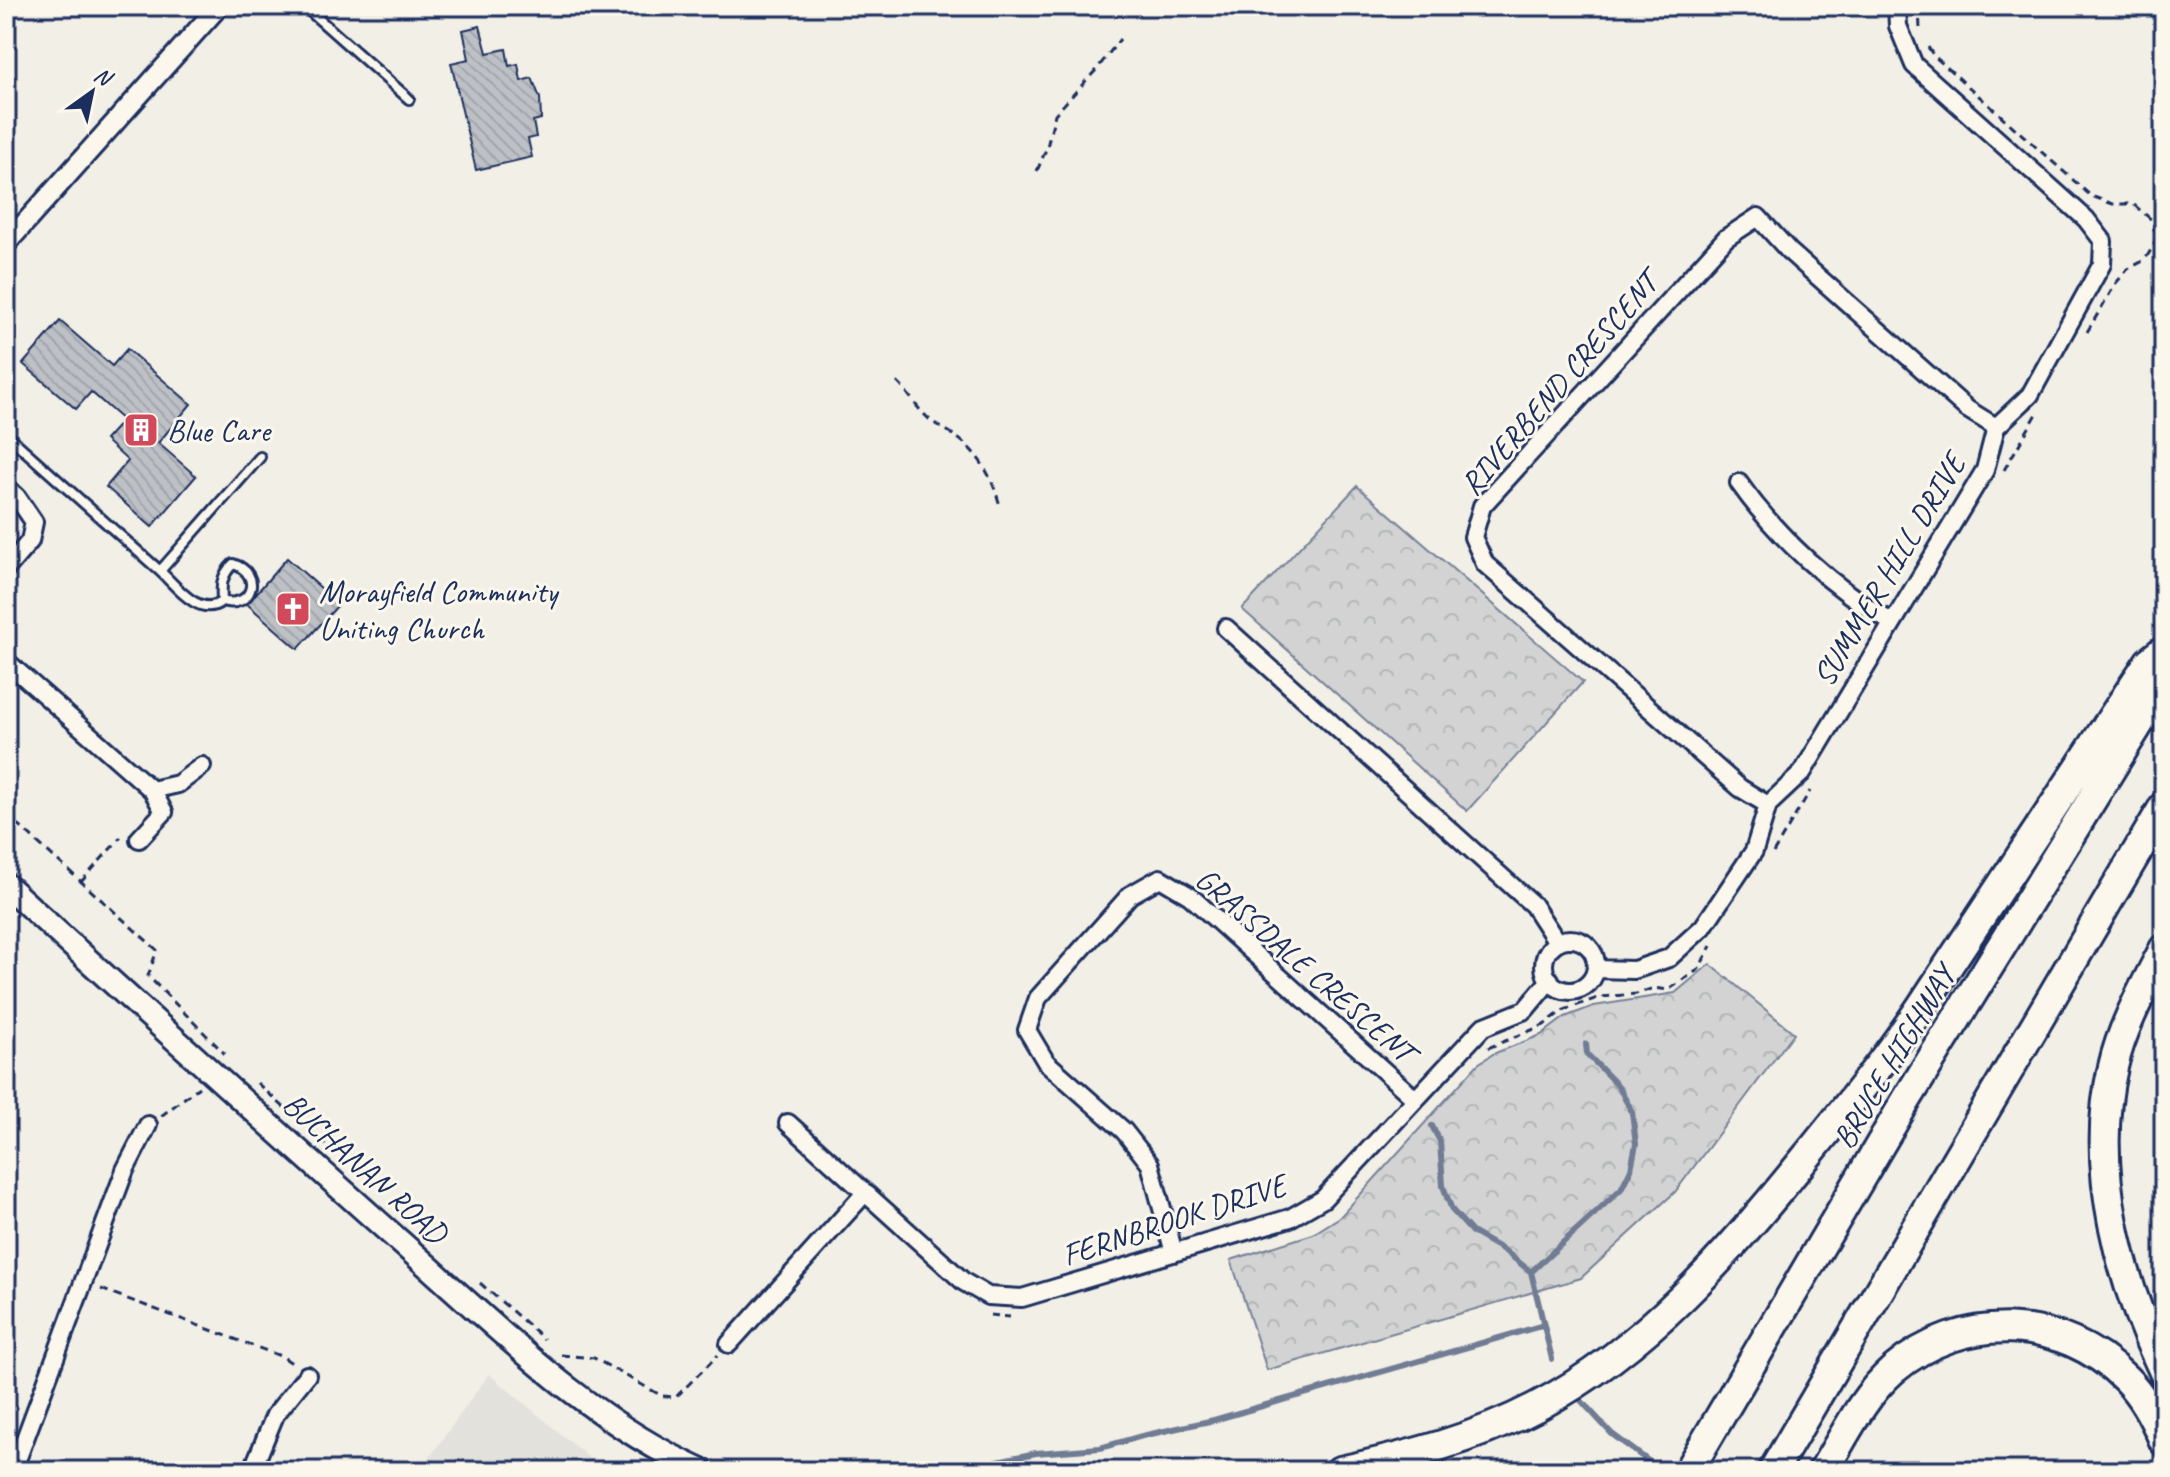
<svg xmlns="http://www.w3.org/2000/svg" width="2170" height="1477" font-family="Caveat,sans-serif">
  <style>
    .built { fill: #e2e1dc }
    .park { fill: url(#park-crowns); stroke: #768198; stroke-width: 2 }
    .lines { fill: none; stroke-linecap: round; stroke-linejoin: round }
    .stream { stroke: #707b93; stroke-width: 6 }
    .building { fill: url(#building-back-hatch); stroke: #1b2f5e; stroke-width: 2 }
    .service-casing { stroke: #1b2f5e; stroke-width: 14 }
    .minor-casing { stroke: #1b2f5e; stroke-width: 22 }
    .tertiary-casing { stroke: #1b2f5e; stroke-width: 24 }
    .secondary-casing { stroke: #1b2f5e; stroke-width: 28 }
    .motorway-casing { stroke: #1b2f5e; stroke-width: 34 }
    .path { stroke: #1b2f5e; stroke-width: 3; stroke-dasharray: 8 6; stroke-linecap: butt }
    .service { stroke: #fbf7ec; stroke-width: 8 }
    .minor { stroke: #fbf7ec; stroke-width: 16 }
    .tertiary { stroke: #fbf7ec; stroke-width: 18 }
    .secondary { stroke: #fbf7ec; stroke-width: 22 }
    .motorway { stroke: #fbf7ec; stroke-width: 28 }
    .labels { text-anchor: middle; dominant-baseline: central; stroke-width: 6; stroke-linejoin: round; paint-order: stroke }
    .street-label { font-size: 32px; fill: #1b2f5e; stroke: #fbf7ec }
    .poi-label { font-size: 32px; fill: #1b2f5e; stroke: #fbf7ec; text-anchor: start }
  </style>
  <defs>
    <pattern id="park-crowns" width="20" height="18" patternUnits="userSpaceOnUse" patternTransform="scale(2)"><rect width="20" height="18" fill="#d2d3d2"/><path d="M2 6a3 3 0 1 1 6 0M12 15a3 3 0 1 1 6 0" fill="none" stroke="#b4b5b7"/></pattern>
    <pattern id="building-back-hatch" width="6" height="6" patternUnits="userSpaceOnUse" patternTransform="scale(2)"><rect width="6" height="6" fill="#bdc0c4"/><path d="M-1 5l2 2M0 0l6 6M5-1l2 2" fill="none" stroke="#a2a5ab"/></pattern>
  </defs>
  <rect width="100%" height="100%" fill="#f2efe6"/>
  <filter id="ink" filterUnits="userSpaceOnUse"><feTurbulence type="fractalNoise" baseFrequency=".0125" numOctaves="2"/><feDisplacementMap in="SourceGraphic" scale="16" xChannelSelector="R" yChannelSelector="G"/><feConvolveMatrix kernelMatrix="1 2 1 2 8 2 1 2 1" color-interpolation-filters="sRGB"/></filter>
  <g filter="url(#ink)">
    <!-- built -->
    <path class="built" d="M489 1374 605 1471H420Z"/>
    <!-- park -->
    <path class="park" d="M1357 486 1583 682 1467 811 1242 609Z
      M1710 964 1794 1033 1675 1192 1581 1278 1267 1370 1231 1260 1313 1234 1340 1217 1478 1064 1493 1054 1541 1035 1565 1017 1594 1006 1675 993Z"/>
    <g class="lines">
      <!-- stream -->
      <path class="stream" d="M1432 1126 1440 1141 1443 1186 1452 1210 1472 1232 1505 1251 1531 1272 1552 1359
        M1531 1272 1621 1189 1631 1169 1636 1144 1632 1112 1619 1087 1587 1054 1586 1044
        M1575 1394 1612 1434 1655 1466
        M971 1471 979 1465 1007 1459 1036 1453 1100 1448 1142 1436 1214 1420 1544 1325"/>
    </g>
    <!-- building -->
    <path class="building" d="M480 26 487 53 506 49 509 66 518 64 521 81 532 78 540 98 541 119 533 121 536 137 528 139 532 157 476 170 451 63 469 59 463 30Z
      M60 321 112 366 127 349 191 404 158 443 196 476 152 527 106 487 128 461 105 440 123 420 91 392 76 409 23 364Z
      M287 558 339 604 298 649 247 604Z"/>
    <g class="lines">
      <defs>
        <path id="service" d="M304 6 409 99
          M6 434 160 571 260 457
          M160 571C176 586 200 619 222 601 253 610 263 573 233 564 221 576 221 585 222 601"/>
        <path id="minor" d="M1739 483C1777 537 1834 589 1891 622
          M6 487 17 497 34 522 30 541 6 569
          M1226 628 1533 905 1557 942
          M6 661 152 790 178 784 202 766
          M1768 805 1740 788 1485 564 1473 537 1482 506 1726 238 1758 217 1789 251 1967 409 1996 427
          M139 839 164 812 152 790
          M1544 965a26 26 0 1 1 52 0a26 26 0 1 1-52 0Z
          M1596 969 1634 970 1669 958 1703 927 1754 851 1768 805 1802 773 1985 470 1996 427 2030 395 2102 264 2103 241 2086 219 1914 65 1898 26 1897 6
          M788 1123 964 1282 988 1296 1022 1298 1290 1218 1323 1199 1483 1027 1525 1010 1550 980
          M1174 1253 1150 1164 1124 1131 1046 1062 1027 1030 1038 998 1130 895 1160 878 1190 896 1414 1098
          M729 1344 865 1193
          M13 1471 125 1170 148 1125
          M252 1471 275 1415 307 1375"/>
        <path id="tertiary" d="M6 244 219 6"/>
        <path id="secondary" d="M6 885C138 1006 271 1127 405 1246 499 1329 586 1419 702 1471"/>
        <path id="motorway" d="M2164 949C2145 986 2122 1026 2113 1067 2089 1169 2120 1280 2164 1372
          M1340 1471C1408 1456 1475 1439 1536 1407 1648 1348 1729 1253 1807 1156 1846 1108 1886 1059 1921 1007L2149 662 2164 650
          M1688 1471 1907 1099 2164 683
          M1773 1471 2164 806
          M1823 1471C1844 1437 1862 1397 1893 1370 1961 1312 2062 1314 2126 1379 2143 1396 2155 1419 2164 1441"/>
      </defs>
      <!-- service casing -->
      <use href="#service" class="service-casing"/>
      <!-- minor casing -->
      <use href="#minor" class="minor-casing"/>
      <!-- tertiary casing -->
      <use href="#tertiary" class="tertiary-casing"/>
      <!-- secondary casing -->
      <use href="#secondary" class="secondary-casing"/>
      <!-- motorway casing -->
      <use href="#motorway" class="motorway-casing"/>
      <!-- path -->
      <path class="path" d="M1919 6 1920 30
        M1928 47 1933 55 2091 196 2113 204H2133L2153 221 2156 241 2145 260 2128 269 2116 283 2087 332
        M1037 171 1047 147 1055 114 1097 69 1120 39
        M897 382C909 393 915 406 926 416 933 424 944 428 952 434 979 452 992 476 1000 506
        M2004 470 2037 414
        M6 814 157 950 148 976 225 1054
        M1773 853 1810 791
        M81 882 121 837
        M1488 1048 1544 1025 1562 1011 1600 997 1636 994 1654 988 1668 990 1698 970 1711 946
        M257 1083 338 1156
        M161 1116 199 1087
        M480 1283 544 1339
        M101 1289 283 1357 295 1365
        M990 1315 1010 1317
        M561 1355 594 1358 662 1396 676 1397 718 1355"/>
      <!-- service -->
      <use href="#service" class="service"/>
      <!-- minor -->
      <use href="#minor" class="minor"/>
      <!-- tertiary -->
      <use href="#tertiary" class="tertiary"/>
      <!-- secondary -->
      <use href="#secondary" class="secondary"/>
      <!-- motorway -->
      <use href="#motorway" class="motorway"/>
    </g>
  </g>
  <!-- icons -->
  <defs>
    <symbol id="building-square" viewBox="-11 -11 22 22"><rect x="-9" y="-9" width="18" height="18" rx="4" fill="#d1495b" stroke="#fbf7ec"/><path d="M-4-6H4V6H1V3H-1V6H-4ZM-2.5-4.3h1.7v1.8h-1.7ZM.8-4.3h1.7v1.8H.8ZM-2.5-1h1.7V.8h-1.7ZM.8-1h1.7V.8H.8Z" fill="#fff"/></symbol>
    <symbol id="church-square" viewBox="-11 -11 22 22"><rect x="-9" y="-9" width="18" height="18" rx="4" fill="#d1495b" stroke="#fbf7ec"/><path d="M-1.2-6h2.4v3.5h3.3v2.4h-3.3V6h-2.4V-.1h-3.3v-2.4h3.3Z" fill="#fff"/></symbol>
  </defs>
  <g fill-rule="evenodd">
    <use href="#building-square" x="121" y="410" width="40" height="40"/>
    <use href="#church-square" x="273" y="589" width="40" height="40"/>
  </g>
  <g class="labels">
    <!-- street labels -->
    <g class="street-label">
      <text transform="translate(1559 384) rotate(-49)">RIVERBEND CRESCENT</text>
      <text transform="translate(1889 570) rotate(-59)">SUMMER HILL DRIVE</text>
      <text transform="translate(1305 965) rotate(41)">GRASSDALE CRESCENT</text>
      <text transform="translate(1894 1057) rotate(-59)">BRUCE HIGHWAY</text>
      <text transform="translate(365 1168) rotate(42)">BUCHANAN ROAD</text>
      <text transform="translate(1174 1220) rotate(-18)">FERNBROOK DRIVE</text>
    </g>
    <!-- poi labels -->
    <g class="poi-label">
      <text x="167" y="430">Blue Care</text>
      <text x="319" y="591">Morayfield Community<tspan x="319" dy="37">Uniting Church</tspan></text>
    </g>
  </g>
  <!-- margin -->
  <rect width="2170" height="1477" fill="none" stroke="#fbf7ec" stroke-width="32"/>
  <rect x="16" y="16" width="2138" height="1445" fill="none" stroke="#1b2f5e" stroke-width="3" filter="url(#ink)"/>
  <!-- north arrow -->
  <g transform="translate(92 92) rotate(33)" stroke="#fbf7ec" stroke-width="6" paint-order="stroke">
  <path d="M0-6L14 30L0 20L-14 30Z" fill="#1b2f5e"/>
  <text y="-12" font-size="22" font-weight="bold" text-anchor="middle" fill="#1b2f5e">N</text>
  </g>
</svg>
